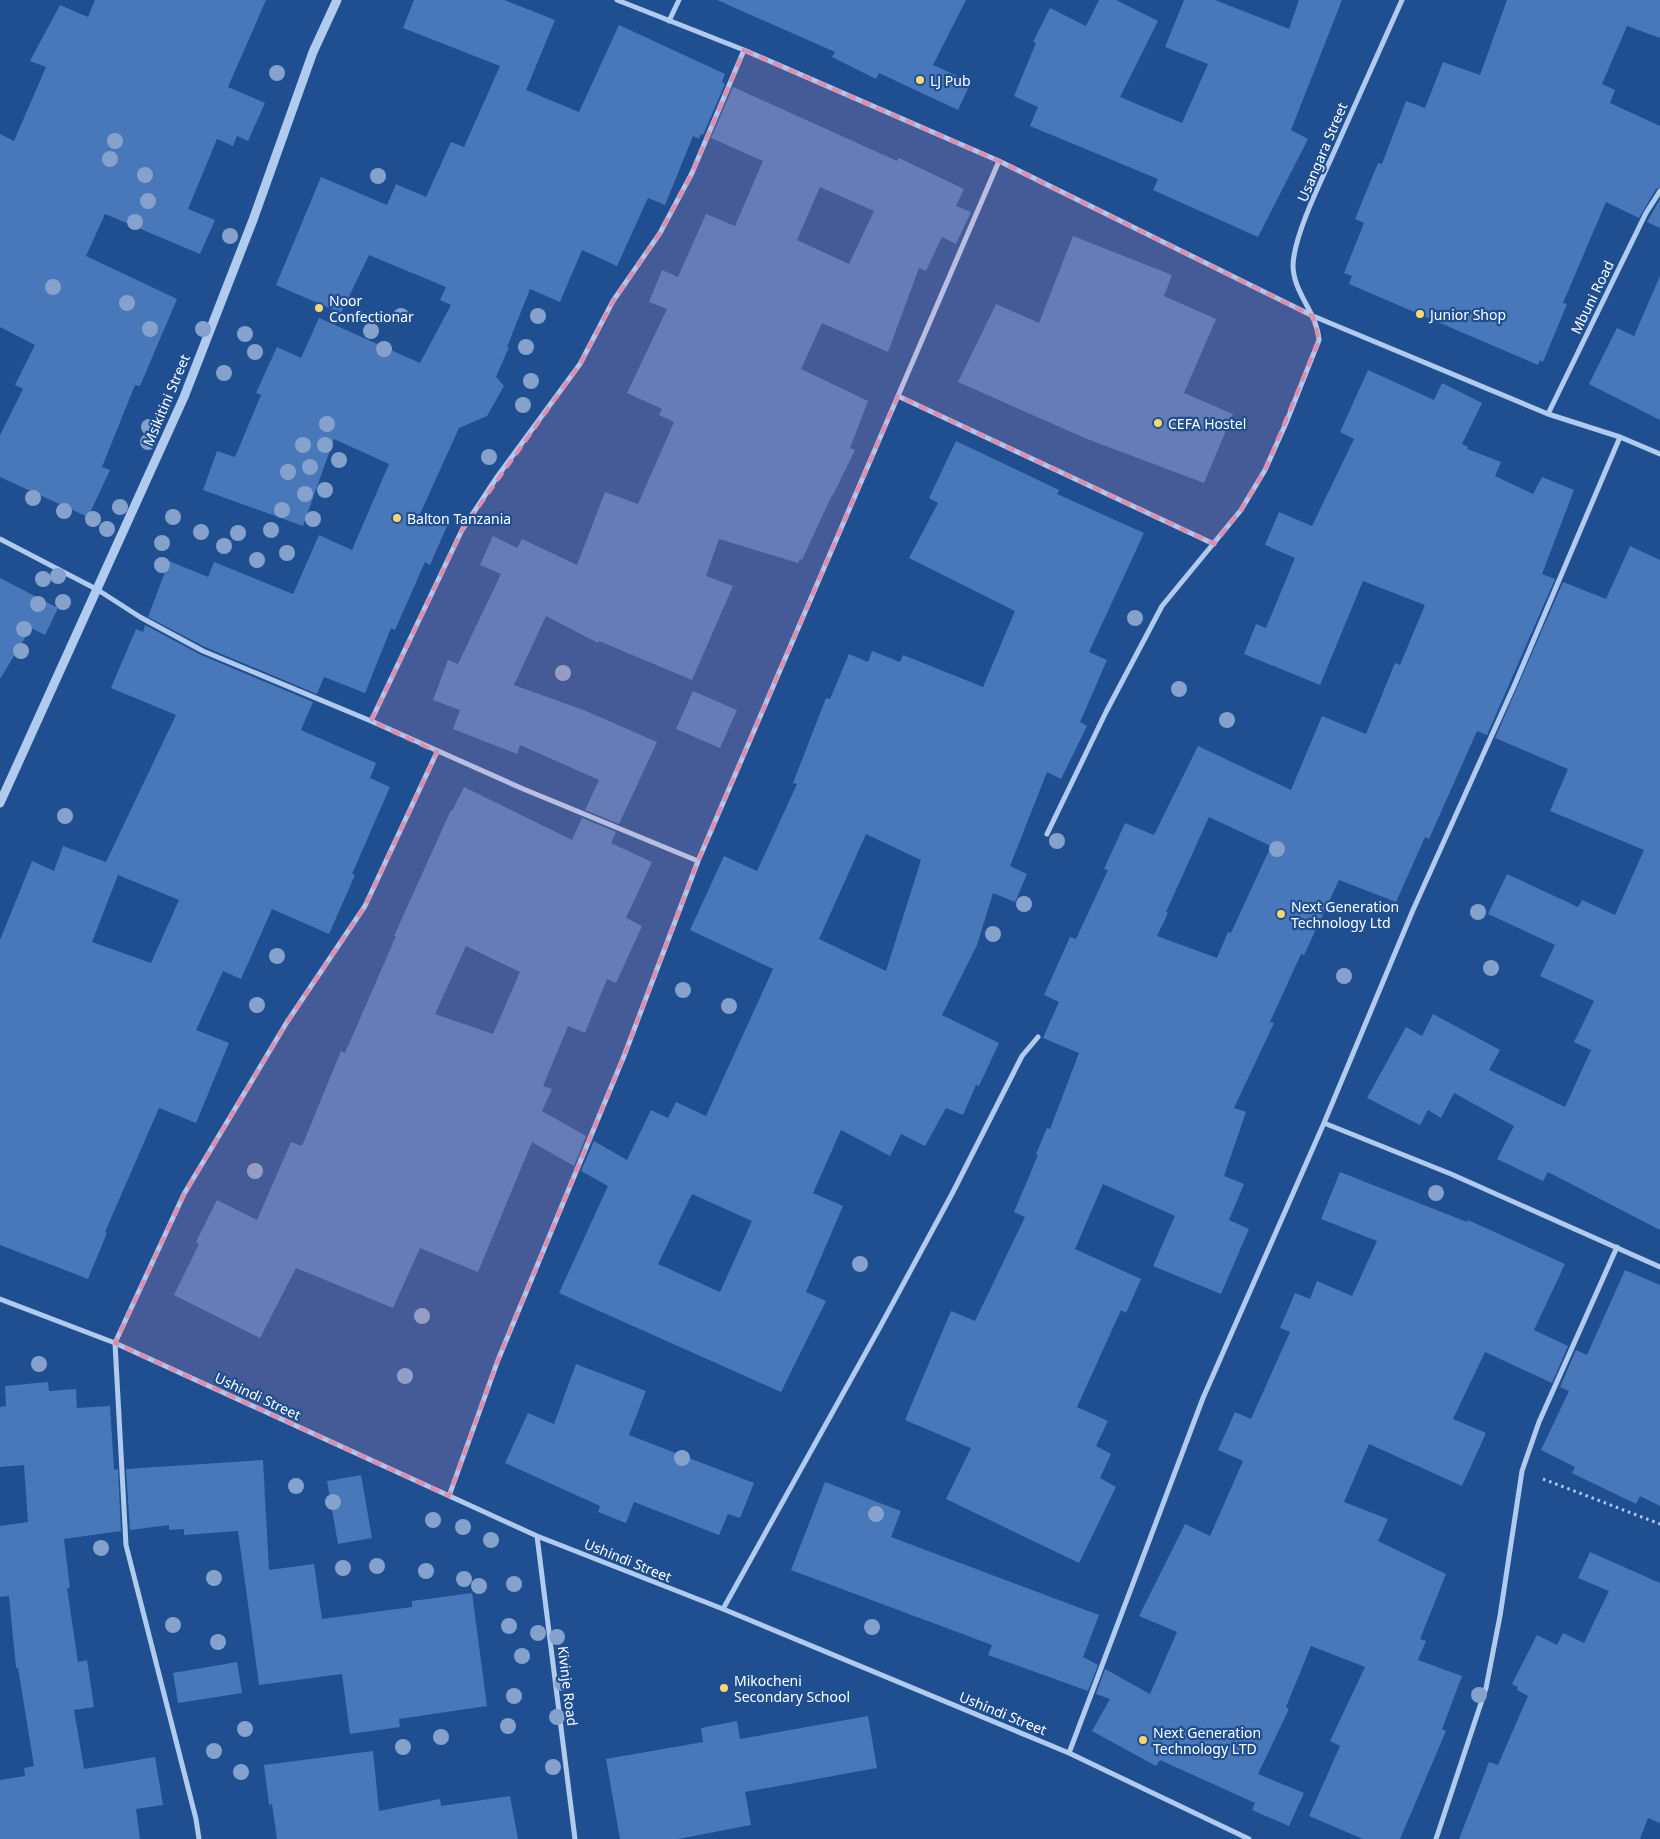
<svg xmlns="http://www.w3.org/2000/svg" width="1660" height="1839" font-family="'Noto Sans',sans-serif">
  <style>
    .building { fill: #4878b9; fill-rule: evenodd }
    .lines { fill: none; stroke-linecap: round; stroke-linejoin: round }
    .path { stroke: #b0cbed; stroke-width: 3; stroke-dasharray: 2.5 4; stroke-linecap: butt }
    .minor { stroke: #b0cbed; stroke-width: 5 }
    .tertiary { stroke: #b0cbed; stroke-width: 9 }
    .tree { fill: #84a2cb }
    .marked { fill: #e08cad; fill-opacity: 0.2; stroke: #e08cad; stroke-width: 4; stroke-dasharray: 10 6; stroke-linejoin: round }
    .poi-dot { fill: #fbd570; stroke: #1f4f91; stroke-width: 2 }
    .labels { text-anchor: middle; dominant-baseline: central; stroke-width: 4.5; stroke-linejoin: round; paint-order: stroke }
    .poi-label { font-size: 14px; fill: #fff; stroke: #1f4f91; text-anchor: start }
    .street-label { font-size: 14px; fill: #fff; stroke: #1f4f91 }
  </style>
  <rect width="100%" height="100%" fill="#1f4f91"/>
  <!-- building -->
  <path class="building" d="M95 0H266L228 87 265 103 248 141 237 136 233 146 217 139 188 209 215 220 200 254 105 214 86 256 177 299 140 386 135 385 102 467 110 470 88 517 0 477V435L23 389 15 385 35 345 0 327V134L14 141 46 67 30 61 60 5 88 17Z
    M414 0H504L555 20 526 90 579 112 619 25 725 74 722 82 725 84 703 135 701 134 699 139 693 136 665 205 648 198 617 266 582 250 560 302 530 289 507 347H509L496 377 504 386 487 416 459 428 420 514 447 526 430 565 425 562 395 630 391 628 365 693 324 677 317 694 205 647 148 617 169 561 208 577 214 562 293 594 319 535 352 550 389 464 334 439 303 526 203 490 217 451 235 457 261 395 256 393 277 347 301 358 319 318 420 363 451 305 440 300 446 287 369 255 341 313 276 285 321 177 387 205 396 184 426 197 451 142 464 147 500 66 403 28Z
    M717 0H966L933 65 971 82 958 110 879 73 876 79 832 57 835 52Z
    M1099 0H1116L1158 21 1120 97 1182 123 1208 64 1165 47 1184 0H1215L1289 29 1299 0H1342L1291 130 1308 139 1258 237 1153 190 1158 179 1030 126 1038 107 1014 96 1036 43 1033 42 1050 8 1086 26Z
    M1507 0H1660V38L1627 26 1602 84 1615 90 1610 103 1660 126V187L1656 189 1639 218 1606 202 1563 303 1567 304 1543 362 1540 360 1538 365 1349 284 1352 276 1344 273 1364 223 1355 219 1378 163 1382 164 1406 101 1425 108 1443 62 1480 75Z
    M733 87 897 161 899 158 964 189 956 206 971 212 956 244 942 237 926 271 919 268 888 352 822 323 801 369 868 401 850 448 855 450 833 495H832L802 560 800 559 798 563 719 539 706 576 733 586 692 680 599 641 598 643 546 616 514 685 586 711 657 742 619 824 585 810 599 780 520 745 517 754 453 729 460 710 433 700 448 660 458 664 501 574 480 565 493 536 517 548 522 539 577 565 605 492 638 504 674 422 659 415 662 409 627 393 667 309 649 302 662 270 678 277 706 214 735 226 763 161 711 138ZM820 187 874 211 849 264 797 240Z
    M1660 199V228L1647 222Z
    M1073 236 1172 275 1164 296 1216 319 1184 393 1233 414 1204 483 1087 439 958 382 996 304 1039 323Z
    M1660 276V420L1589 384 1617 328 1634 336Z
    M1368 370 1434 400 1442 383 1482 403 1462 444 1468 447 1467 449 1501 462 1495 476 1533 494 1542 477 1574 490 1542 574 1555 579 1487 735 1477 731 1429 839 1425 837 1396 902 1339 880 1304 955 1301 954 1270 1022 1274 1023 1234 1108 1246 1112 1224 1176 1244 1184 1229 1220 1249 1229 1221 1294 1153 1266 1175 1216 1103 1184 1075 1249 1141 1279 1126 1313 1121 1310 1077 1407 1108 1421 1096 1446 1111 1454 1100 1478 1116 1487 1079 1563 946 1499 971 1448 905 1420 951 1311 975 1321 1025 1217 1014 1212 1038 1155 1036 1154 1047 1128 1050 1129 1079 1053 1043 1038 1059 1002 1044 995 1070 937 1076 939 1108 870 1104 869 1125 823 1154 835 1198 746 1291 790 1322 716 1366 734 1395 663 1400 665 1425 605 1363 581 1320 685 1244 654 1256 624 1266 628 1295 558 1265 545 1279 512 1312 526 1354 439 1340 432ZM1209 817 1271 846 1231 933 1228 932 1217 958 1157 936 1168 913 1166 912Z
    M956 441 1059 490 1057 494 1144 533 1089 652 1107 660 1080 722 1087 726 1061 779 1047 772 1010 866 1027 874 1015 902 993 893 977 945 942 1015 999 1043 979 1086 976 1085 963 1115 946 1108 925 1146 901 1134 890 1156 841 1130 813 1193 843 1206 806 1292 826 1301 781 1392 559 1293 608 1186 581 1171 594 1141 627 1160 651 1110 668 1118 676 1102 706 1116 773 969 690 930 724 856 757 871 797 784 793 783 826 698 830 699 849 654 868 662 872 651 900 662 903 655 983 687 1015 611 909 558 938 503 929 498ZM866 834 921 860 886 971 819 939ZM692 1194 752 1221 720 1292 658 1264Z
    M1630 546 1660 560V1230L1548 1172 1543 1181 1497 1159 1514 1126 1454 1093 1441 1118 1428 1110 1420 1125 1367 1098 1406 1027 1422 1036 1433 1014 1500 1050 1489 1070 1565 1107 1591 1050 1574 1042 1594 1001 1540 976 1555 945 1488 914 1507 874 1578 907 1582 900 1615 915 1644 850 1550 811 1568 769 1495 738 1563 582 1606 599Z
    M0 578 58 608 45 635 31 628 0 679Z
    M145 625 201 655 313 702 301 730 376 763 370 778 390 787 352 874 355 875 329 934 272 909 241 979 223 971 196 1030 229 1043 196 1123 159 1108 105 1232 107 1233 88 1279 0 1245V940L32 861 54 871 63 846 106 862 176 715 111 688 136 629 143 632ZM118 875 179 900 151 963 92 942Z
    M693 691 737 710 720 748 676 729Z
    M464 787 572 840 582 818 616 832 611 843 652 862 626 918 642 926 616 983 607 979 585 1033 568 1026 543 1086 552 1089 542 1111 586 1136 574 1166 532 1142 478 1272 420 1248 393 1308 296 1268 260 1338 174 1295 199 1244 196 1242 217 1200 257 1220 291 1142 302 1146 341 1051 345 1053 396 936H394L451 810 452 811ZM466 946 520 972 493 1034 435 1014Z
    M1340 1172 1467 1222 1468 1220 1565 1264 1534 1330 1568 1346 1552 1383 1485 1352 1453 1419 1486 1433 1462 1486 1369 1444 1344 1502 1388 1519 1378 1541 1446 1574 1420 1639 1426 1641 1418 1660 1462 1676 1442 1729 1446 1731 1400 1839H1363L1309 1816 1340 1746 1330 1741 1365 1667 1311 1646 1286 1707 1289 1709 1258 1774 1304 1793 1289 1826 1252 1810 1255 1803 1160 1760 1156 1766 1092 1731 1110 1699 1096 1694 1105 1669 1150 1694 1177 1632 1139 1616 1185 1524 1210 1536 1243 1461 1218 1450 1235 1412 1251 1419 1290 1332 1280 1328 1295 1293 1310 1299 1317 1281 1352 1296 1377 1241 1321 1219Z
    M1625 1270 1660 1285V1506L1640 1496 1636 1504 1572 1473 1575 1467 1541 1450 1569 1391 1560 1387 1576 1350 1587 1355Z
    M576 1364 646 1391 629 1435 754 1483 740 1518 728 1514 719 1535 634 1502 626 1523 598 1512 600 1506 505 1463 528 1413 554 1424Z
    M48 1382 49 1391 76 1389 77 1408 110 1406 114 1470 118 1469 121 1531 64 1539 70 1588H67L78 1662 87 1660 94 1707 74 1710 84 1769 155 1757 163 1805 136 1809 140 1839H0V1780L25 1776 24 1768 34 1766 18 1668H16L9 1596 0 1597V1526L28 1522 24 1465 0 1467V1407L6 1406 5 1386Z
    M263 1460 269 1570 314 1564 322 1619 412 1607V1601L472 1593 487 1706 399 1719 400 1727 350 1734 342 1674 259 1685 238 1531 184 1535V1529L169 1530V1525L130 1530 126 1469Z
    M361 1475 372 1538 338 1544 327 1481Z
    M825 1482 901 1511 891 1537 1099 1615 1083 1657 1098 1665 1088 1691 988 1655 992 1645 791 1570Z
    M1590 1552 1660 1583V1823L1648 1818 1640 1839H1459L1489 1762 1498 1765 1528 1696 1517 1690 1518 1687 1512 1684 1537 1635 1557 1645 1563 1633 1584 1643 1609 1591 1578 1578Z
    M237 1662 242 1693 178 1703 173 1673Z
    M868 1716 877 1768 745 1792 751 1825 678 1839H620L606 1759 703 1742 701 1728 737 1721 740 1739Z
    M373 1751 379 1811 440 1799 441 1806 510 1796 518 1839H277L272 1804 269 1805 264 1765Z"/>
  <g class="lines">
    <!-- path -->
    <path class="path" d="M1543 1479 1660 1524"/>
    <!-- minor -->
    <path class="minor" d="M617 0 744 50 999 161 1313 316 1548 414 1620 437 1660 454
      M669 21 679 0
      M898 396 1214 544
      M1548 414 1646 213 1660 191
      M0 539 98 590 140 617 203 651 371 721 521 788 698 861
      M371 721 462 530 497 477 580 364 613 301 660 233 692 173 744 50
      M1047 834 1106 712 1162 606 1241 510 1265 470 1286 423 1319 340C1317 312 1293 293 1293 265 1294 237 1318 187 1330 161 1354 107 1378 54 1402 0
      M1324 1123 1451 1174 1660 1267
      M0 1299 115 1343 537 1536 723 1609 1069 1753 1249 1839
      M449 1496 498 1360 624 1056 698 861 999 161
      M537 1536 575 1839
      M723 1609 880 1327 953 1192 1022 1056 1038 1037
      M1069 1753 1203 1398 1324 1123 1413 910 1514 686 1620 437
      M199 1839 196 1819 126 1545 115 1343 184 1194 287 1022 365 906 437 752
      M1436 1839 1486 1688 1500 1616 1522 1471 1539 1422 1617 1247"/>
    <!-- tertiary -->
    <path class="tertiary" d="M0 803 184 397 253 220 313 52 337 0"/>
  </g>
  <!-- trees -->
  <g class="tree">
    <circle cx="277" cy="73" r="8"/>
    <circle cx="115" cy="141" r="8"/>
    <circle cx="110" cy="159" r="8"/>
    <circle cx="145" cy="175" r="8"/>
    <circle cx="378" cy="176" r="8"/>
    <circle cx="148" cy="201" r="8"/>
    <circle cx="135" cy="222" r="8"/>
    <circle cx="230" cy="236" r="8"/>
    <circle cx="53" cy="287" r="8"/>
    <circle cx="127" cy="303" r="8"/>
    <circle cx="401" cy="316" r="8"/>
    <circle cx="538" cy="316" r="8"/>
    <circle cx="150" cy="329" r="8"/>
    <circle cx="203" cy="329" r="8"/>
    <circle cx="371" cy="331" r="8"/>
    <circle cx="245" cy="334" r="8"/>
    <circle cx="526" cy="347" r="8"/>
    <circle cx="384" cy="349" r="8"/>
    <circle cx="255" cy="352" r="8"/>
    <circle cx="224" cy="373" r="8"/>
    <circle cx="531" cy="381" r="8"/>
    <circle cx="523" cy="405" r="8"/>
    <circle cx="327" cy="424" r="8"/>
    <circle cx="149" cy="427" r="8"/>
    <circle cx="148" cy="442" r="8"/>
    <circle cx="303" cy="445" r="8"/>
    <circle cx="325" cy="445" r="8"/>
    <circle cx="489" cy="457" r="8"/>
    <circle cx="339" cy="460" r="8"/>
    <circle cx="310" cy="467" r="8"/>
    <circle cx="288" cy="472" r="8"/>
    <circle cx="325" cy="490" r="8"/>
    <circle cx="305" cy="494" r="8"/>
    <circle cx="33" cy="498" r="8"/>
    <circle cx="120" cy="507" r="8"/>
    <circle cx="282" cy="510" r="8"/>
    <circle cx="64" cy="511" r="8"/>
    <circle cx="173" cy="517" r="8"/>
    <circle cx="93" cy="519" r="8"/>
    <circle cx="313" cy="519" r="8"/>
    <circle cx="107" cy="529" r="8"/>
    <circle cx="271" cy="530" r="8"/>
    <circle cx="201" cy="532" r="8"/>
    <circle cx="238" cy="533" r="8"/>
    <circle cx="162" cy="543" r="8"/>
    <circle cx="224" cy="546" r="8"/>
    <circle cx="287" cy="553" r="8"/>
    <circle cx="257" cy="560" r="8"/>
    <circle cx="162" cy="565" r="8"/>
    <circle cx="58" cy="576" r="8"/>
    <circle cx="43" cy="579" r="8"/>
    <circle cx="63" cy="602" r="8"/>
    <circle cx="38" cy="604" r="8"/>
    <circle cx="1135" cy="618" r="8"/>
    <circle cx="24" cy="629" r="8"/>
    <circle cx="21" cy="651" r="8"/>
    <circle cx="563" cy="673" r="8"/>
    <circle cx="1179" cy="689" r="8"/>
    <circle cx="1227" cy="720" r="8"/>
    <circle cx="65" cy="816" r="8"/>
    <circle cx="1057" cy="841" r="8"/>
    <circle cx="1277" cy="849" r="8"/>
    <circle cx="1024" cy="904" r="8"/>
    <circle cx="1478" cy="912" r="8"/>
    <circle cx="993" cy="934" r="8"/>
    <circle cx="277" cy="956" r="8"/>
    <circle cx="1491" cy="968" r="8"/>
    <circle cx="1344" cy="976" r="8"/>
    <circle cx="683" cy="990" r="8"/>
    <circle cx="257" cy="1005" r="8"/>
    <circle cx="729" cy="1006" r="8"/>
    <circle cx="255" cy="1171" r="8"/>
    <circle cx="1436" cy="1193" r="8"/>
    <circle cx="860" cy="1264" r="8"/>
    <circle cx="422" cy="1316" r="8"/>
    <circle cx="39" cy="1364" r="8"/>
    <circle cx="405" cy="1376" r="8"/>
    <circle cx="682" cy="1458" r="8"/>
    <circle cx="296" cy="1486" r="8"/>
    <circle cx="333" cy="1502" r="8"/>
    <circle cx="876" cy="1514" r="8"/>
    <circle cx="433" cy="1520" r="8"/>
    <circle cx="463" cy="1527" r="8"/>
    <circle cx="491" cy="1540" r="8"/>
    <circle cx="101" cy="1548" r="8"/>
    <circle cx="377" cy="1566" r="8"/>
    <circle cx="343" cy="1568" r="8"/>
    <circle cx="426" cy="1571" r="8"/>
    <circle cx="214" cy="1578" r="8"/>
    <circle cx="464" cy="1579" r="8"/>
    <circle cx="514" cy="1584" r="8"/>
    <circle cx="479" cy="1586" r="8"/>
    <circle cx="173" cy="1625" r="8"/>
    <circle cx="509" cy="1626" r="8"/>
    <circle cx="872" cy="1627" r="8"/>
    <circle cx="538" cy="1633" r="8"/>
    <circle cx="557" cy="1637" r="8"/>
    <circle cx="218" cy="1642" r="8"/>
    <circle cx="522" cy="1656" r="8"/>
    <circle cx="562" cy="1683" r="8"/>
    <circle cx="1479" cy="1695" r="8"/>
    <circle cx="514" cy="1696" r="8"/>
    <circle cx="557" cy="1717" r="8"/>
    <circle cx="508" cy="1726" r="8"/>
    <circle cx="245" cy="1729" r="8"/>
    <circle cx="441" cy="1737" r="8"/>
    <circle cx="403" cy="1747" r="8"/>
    <circle cx="214" cy="1751" r="8"/>
    <circle cx="553" cy="1767" r="8"/>
    <circle cx="241" cy="1772" r="8"/>
  </g>
  <!-- marked area -->
  <path class="marked" d="M744 50 999 161 1313 316 1319 340 1265 470 1241 510 1214 544 898 396 698 861 624 1056 498 1360 449 1496 115 1343 184 1194 287 1022 365 906 437 752 371 721 462 530 580 364 613 301 660 233 692 173Z"/>
  <!-- markers -->
  <g class="poi-dot">
    <circle cx="920" cy="80" r="5"/>
    <circle cx="319" cy="308" r="5"/>
    <circle cx="1420" cy="314" r="5"/>
    <circle cx="1158" cy="423" r="5"/>
    <circle cx="397" cy="518" r="5"/>
    <circle cx="1281" cy="914" r="5"/>
    <circle cx="724" cy="1688" r="5"/>
    <circle cx="1143" cy="1740" r="5"/>
  </g>
  <g class="labels">
    <!-- poi labels -->
    <g class="poi-label">
      <text x="930" y="80">LJ Pub</text>
      <text x="329" y="300">Noor<tspan x="329" dy="16">Confectionar</tspan></text>
      <text x="1430" y="314">Junior Shop</text>
      <text x="1168" y="423">CEFA Hostel</text>
      <text x="407" y="518">Balton Tanzania</text>
      <text x="1291" y="906">Next Generation<tspan x="1291" dy="16">Technology Ltd</tspan></text>
      <text x="734" y="1680">Mikocheni<tspan x="734" dy="16">Secondary School</tspan></text>
      <text x="1153" y="1732">Next Generation<tspan x="1153" dy="16">Technology LTD</tspan></text>
    </g>
    <!-- street labels -->
    <g class="street-label">
      <text transform="translate(1322 152) rotate(-67)">Usangara Street</text>
      <text transform="translate(1592 297) rotate(-64)">Mbuni Road</text>
      <text transform="translate(166 400) rotate(-67)">Msikitini Street</text>
      <text transform="translate(258 1396) rotate(25)">Ushindi Street</text>
      <text transform="translate(628 1560) rotate(22)">Ushindi Street</text>
      <text transform="translate(568 1686) rotate(83)">Kivinje Road</text>
      <text transform="translate(1003 1713) rotate(22)">Ushindi Street</text>
    </g>
  </g>
</svg>
